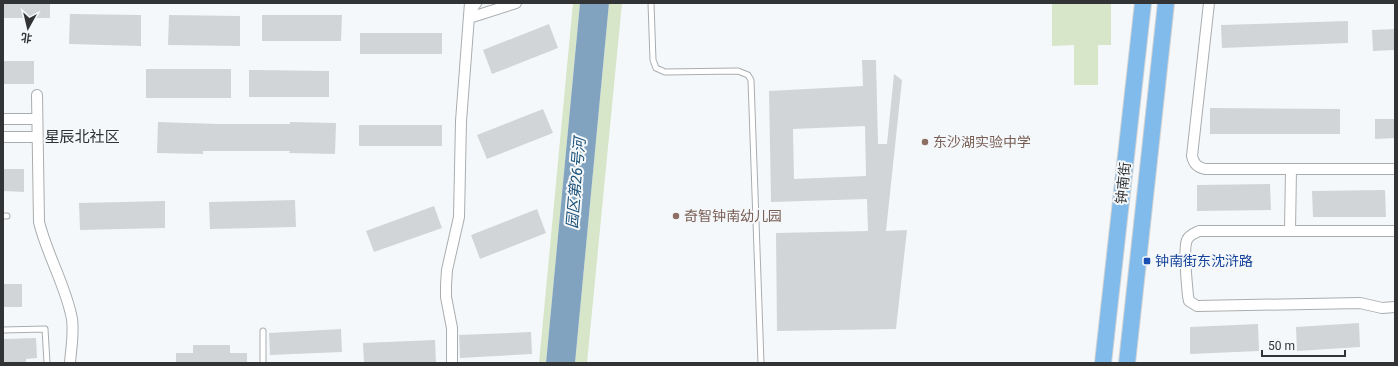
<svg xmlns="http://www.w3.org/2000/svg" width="1398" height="366" font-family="Roboto,'Noto Sans SC',sans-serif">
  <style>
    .green { fill: #d7e5c8 }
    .water { fill: #82a3bf }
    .building { fill: #d2d5d7; fill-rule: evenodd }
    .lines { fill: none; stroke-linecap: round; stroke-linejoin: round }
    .service-casing { stroke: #aaadaf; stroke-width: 7 }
    .minor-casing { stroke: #aaadaf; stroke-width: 12 }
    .primary-casing { stroke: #d2d2d2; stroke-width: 18 }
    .service { stroke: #fff; stroke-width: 5 }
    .minor { stroke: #fff; stroke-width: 10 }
    .primary { stroke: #80bbec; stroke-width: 16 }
    .education-dot { fill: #8d6e63; stroke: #f5f8fa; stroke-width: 1.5 }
    .transit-dot { fill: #1a4fb4; stroke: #f5f8fa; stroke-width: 1.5 }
    .labels { text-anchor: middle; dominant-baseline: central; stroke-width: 4; stroke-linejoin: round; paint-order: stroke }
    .education-label { font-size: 14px; fill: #785e54; stroke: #f5f8fa; text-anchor: start }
    .street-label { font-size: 14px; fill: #323334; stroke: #f5f8fa }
    .transit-label { font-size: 14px; fill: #164399; stroke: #f5f8fa; text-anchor: start }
    .neighbourhood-label { font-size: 15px; fill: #2f3133; stroke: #f5f8fa }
    .water-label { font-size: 15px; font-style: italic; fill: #1d5279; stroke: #f5f8fa }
  </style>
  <rect width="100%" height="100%" fill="#f5f8fa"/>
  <!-- green -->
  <path class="green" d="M573 3H580L546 363H539Z
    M609 3H622L587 363H575Z
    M1052 3H1111V45H1098V85H1074V45L1052 46Z"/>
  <!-- water -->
  <path class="water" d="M580 3H609L575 363H546Z"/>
  <!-- building -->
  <path class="building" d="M3 3H50V18H3Z
    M70 14 141 15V46L69 44Z
    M169 15 240 16V46L168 45Z
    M262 15H342L341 41H262Z
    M1348 21V43L1222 48 1221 25Z
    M549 24 558 48 492 74 483 50Z
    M1395 29V50L1373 51 1372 30Z
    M360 33H442V54H360Z
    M862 60H876L878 144H887L894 74 902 80 886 231 907 230 896 329 777 331 776 233 868 231 867 199 771 202 769 91 863 86ZM865 126 866 176 794 179 793 129Z
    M3 61H34V84H3Z
    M146 69H231V98H146Z
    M249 70 329 71V97H249Z
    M1210 108 1340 109V134H1210Z
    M543 109 553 133 487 159 477 135Z
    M1375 119H1395V138L1375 139Z
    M158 122 218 124H290V122L336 123 335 154 289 153 290 151H203V154L157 153Z
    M359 125H442V146H359Z
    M3 169H24V192L3 191Z
    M1270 184 1271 210 1197 211V185Z
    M1385 190 1386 217H1313L1312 191Z
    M295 200 296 227 210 229 209 202Z
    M165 201V228L80 230 79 203Z
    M434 206 442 228 374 252 366 231Z
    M537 209 546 233 480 259 471 235Z
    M3 284H22V307H3Z
    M1359 323 1360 347 1297 351 1296 327Z
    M1258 324 1259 351 1190 354V327Z
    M341 329 342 352 270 355 269 333Z
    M531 332 532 354 460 358 459 335Z
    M36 338 37 358 26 359V363H3V339Z
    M435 340 436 363H364L363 343Z
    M193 345H230V353H247V363H176V353H193Z"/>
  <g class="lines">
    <defs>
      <path id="service" d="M651 3 653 60 656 68 665 72 738 71 748 75 751 80 761 363
        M471 15 479 3
        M3 216H7
        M3 330 45 329 47 363
        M263 331V363"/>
      <path id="minor" d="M1209 3 1192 156C1194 164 1197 167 1205 169H1395
        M469 18 516 3
        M37 95 39 222C47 255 66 286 72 319 74 334 71 349 70 363
        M3 119H37
        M3 137H37
        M1290 231 1291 169
        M1395 231H1199C1195 233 1189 235 1187 240 1183 248 1187 285 1188 296L1189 301 1197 306 1360 303 1382 308 1395 307
        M452 363V328L446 297V285L447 270 459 217 461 121 470 3"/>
      <path id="primary" d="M1103 363 1143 3
        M1127 363 1166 3"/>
    </defs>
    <!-- service casing -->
    <use href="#service" class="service-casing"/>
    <!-- minor casing -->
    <use href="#minor" class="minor-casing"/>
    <!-- primary casing -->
    <use href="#primary" class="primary-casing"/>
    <!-- service -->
    <use href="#service" class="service"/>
    <!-- minor -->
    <use href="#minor" class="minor"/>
    <!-- primary -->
    <use href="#primary" class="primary"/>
  </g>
  <!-- markers -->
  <g class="education-dot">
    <circle cx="925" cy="142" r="4"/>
    <circle cx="676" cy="216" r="4"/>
  </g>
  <rect class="transit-dot" x="1143" y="257" width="8" height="8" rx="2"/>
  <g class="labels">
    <!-- education labels -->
    <g class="education-label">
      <text x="933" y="142">东沙湖实验中学</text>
      <text x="684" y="216">奇智钟南幼儿园</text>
    </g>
    <!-- street labels -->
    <g class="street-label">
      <text transform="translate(1123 183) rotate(-84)">钟南街</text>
    </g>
    <!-- transit labels -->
    <g class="transit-label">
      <text x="1155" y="261">钟南街东沈浒路</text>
    </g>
    <!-- neighbourhood labels -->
    <g class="neighbourhood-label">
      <text x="82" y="137">星辰北社区</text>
    </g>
    <!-- water labels -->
    <g class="water-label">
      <text transform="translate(576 183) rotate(-85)">园区第26号河</text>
    </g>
  </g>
  <!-- border -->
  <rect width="1398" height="366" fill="none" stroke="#323334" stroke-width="8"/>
  <!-- north arrow -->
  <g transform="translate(28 28) rotate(188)" stroke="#f5f8fa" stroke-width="3" paint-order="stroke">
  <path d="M0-3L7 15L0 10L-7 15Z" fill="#323334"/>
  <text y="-6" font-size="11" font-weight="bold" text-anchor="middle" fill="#323334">北</text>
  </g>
  <!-- scale -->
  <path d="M1262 350v6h83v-6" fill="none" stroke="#323334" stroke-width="2"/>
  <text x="1268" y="350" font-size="12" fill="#323334" stroke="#f5f8fa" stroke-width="3" paint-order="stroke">50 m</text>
</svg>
